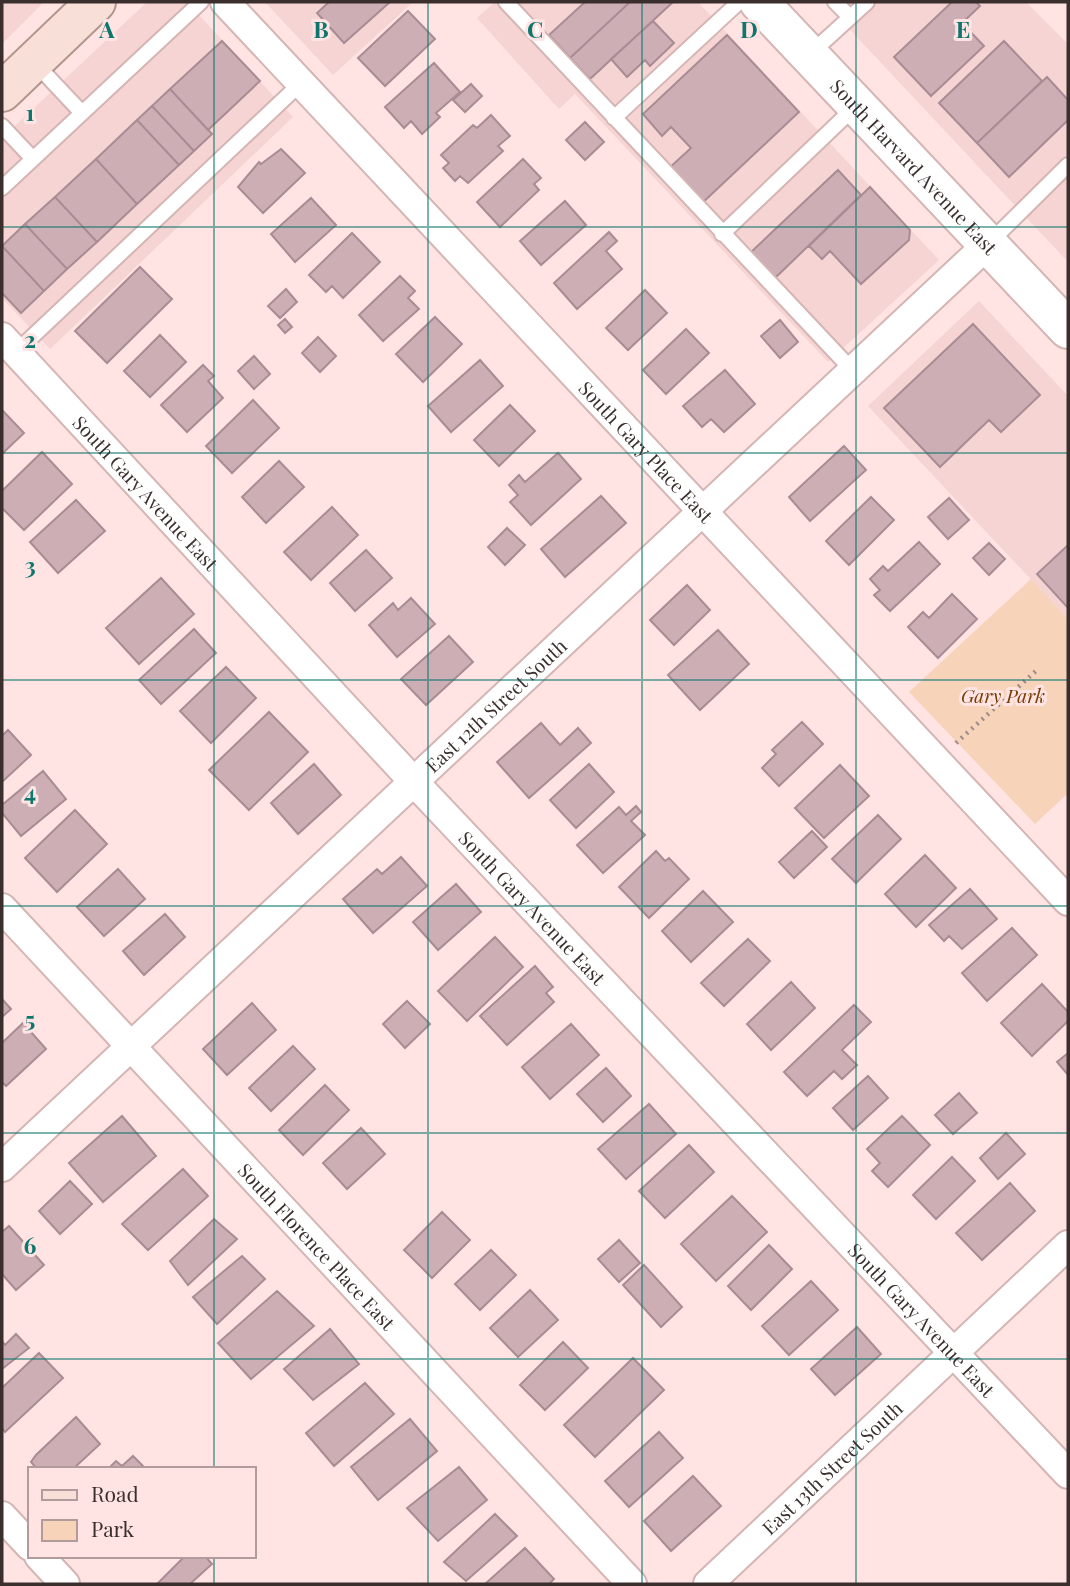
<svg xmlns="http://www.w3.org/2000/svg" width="1070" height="1586" font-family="'Playfair Display',serif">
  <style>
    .built { fill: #f5d4d3 }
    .green { fill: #f7d3ba }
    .building { fill: #cdaeb5; stroke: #a98c93; stroke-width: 2 }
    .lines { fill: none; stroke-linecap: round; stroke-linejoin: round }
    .service-casing { stroke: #d4b5b3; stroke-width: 18 }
    .minor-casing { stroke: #d4b5b3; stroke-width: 32 }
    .secondary-casing { stroke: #d4b5b3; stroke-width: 42 }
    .primary-casing { stroke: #b3958c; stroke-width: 42 }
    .path { stroke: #9e8b8a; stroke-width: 4.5; stroke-dasharray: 2 5; stroke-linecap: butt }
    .service { stroke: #fff; stroke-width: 14 }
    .minor { stroke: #fff; stroke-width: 28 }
    .secondary { stroke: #fff; stroke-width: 38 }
    .primary { stroke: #f8e0d9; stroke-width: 38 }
    .grid { fill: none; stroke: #0f766e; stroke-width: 2; stroke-opacity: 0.55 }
    .labels { text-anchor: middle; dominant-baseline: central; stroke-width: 6; stroke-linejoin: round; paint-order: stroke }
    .street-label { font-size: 19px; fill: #3b2f2e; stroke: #ffe4e3 }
    .park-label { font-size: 19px; font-style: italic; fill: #763d04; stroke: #ffe4e3 }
    .grid-label { font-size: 23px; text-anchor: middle; font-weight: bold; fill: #0f766e; stroke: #ffe4e3; stroke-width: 6; stroke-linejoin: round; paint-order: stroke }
  </style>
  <rect width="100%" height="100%" fill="#ffe4e3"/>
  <!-- built -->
  <path class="built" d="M2 2H44L2 44Z
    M147 2H187L293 117 50 349 2 298V138Z
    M265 2H413L333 75Z
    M495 2H698L939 260 828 362 575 94 559 109 477 18Z
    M824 2H1026L1068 44V262Z
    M979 301 1068 396V619L868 406Z"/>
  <!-- green -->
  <path class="green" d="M1031 579 1068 619V793L1035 824 909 692Z"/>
  <!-- building -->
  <path class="building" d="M329 2H390L344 43 317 13Z
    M585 2H630L570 58 549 35Z
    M630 2H673L590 79 570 58Z
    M952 2H976L980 6 962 23 984 46 931 96 894 57Z
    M408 11 435 39 385 86 358 58Z
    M653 21 674 43 650 66 645 60 627 77 611 59Z
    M727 35 799 112 700 205 667 170 691 148 671 127 662 136 643 114Z
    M222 41 260 81 208 130 170 89Z
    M1004 41 1042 81 977 143 939 103Z
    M434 63 460 92 436 113 440 117 422 134 411 121 404 128 385 107Z
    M1047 77 1068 100V120L1009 177 977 143Z
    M471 84 482 96 465 112 453 100Z
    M170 89 212 134 194 151 152 106Z
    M152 106 194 151 179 165 137 120Z
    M491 115 510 136 498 146 503 151 468 183 460 176 455 181 443 168 449 163 441 155 473 125 477 128Z
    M137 120 179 165 137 204 96 159Z
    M585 122 604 142 585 160 566 140Z
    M281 149 305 173 263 213 238 187 259 162 261 164Z
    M96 159 137 204 97 242 55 197Z
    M523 159 541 178 534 184 539 190 500 227 477 202Z
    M838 170 861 195 774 279 750 253Z
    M870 187 910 230 909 240 861 284 830 251 822 259 809 246Z
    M55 197 97 242 67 269 25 224Z
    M311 198 336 225 295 262 271 234Z
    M565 201 586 225 541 265 520 241Z
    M25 224 67 269 44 291 2 246Z
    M609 232 617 241 606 251 622 269 577 309 554 283Z
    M352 233 380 262 343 298 332 286 326 292 309 275Z
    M2 246 44 291 21 313 2 293Z
    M140 267 172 299 107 363 75 331Z
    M400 276 415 291 408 298 419 309 383 341 359 315Z
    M286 289 297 302 280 318 268 306Z
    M645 290 667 313 628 350 606 328Z
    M435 317 462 344 423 382 396 354Z
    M285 319 292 327 285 333 278 325Z
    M780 320 798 342 780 358 761 336Z
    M973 324 1040 395 1001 432 989 420 940 467 884 408Z
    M686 329 709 353 666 394 643 370Z
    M160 335 186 362 150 397 124 371Z
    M318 337 336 356 320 372 302 353Z
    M254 356 270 374 254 389 238 371Z
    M480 360 503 386 451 432 428 406Z
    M203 365 214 376 208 381 223 398 187 432 161 405Z
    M725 370 755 404 724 432 711 419 702 427 683 406Z
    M253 400 279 428 232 473 206 446Z
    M510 405 535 431 499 466 474 440Z
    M2 410 24 433 2 454Z
    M844 446 866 470 810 521 789 497Z
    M42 452 72 484 24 530 2 508V491Z
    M558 453 581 479 531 525 510 502 518 495 509 485 519 475 525 482Z
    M279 461 304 487 266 523 242 497Z
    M601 496 626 523 565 577 541 549Z
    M871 497 894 520 849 565 826 541Z
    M949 498 969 520 948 539 928 517Z
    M76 500 105 531 58 573 30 542Z
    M332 507 358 535 311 580 284 552Z
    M507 528 525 545 505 565 488 547Z
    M919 542 940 564 890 611 874 595 880 590 870 579 883 566 888 571Z
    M989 543 1005 559 989 575 973 558Z
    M1068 545V608L1037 574Z
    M366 550 392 578 355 611 330 583Z
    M161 578 194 614 139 664 106 628Z
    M687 585 710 610 674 645 650 620Z
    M952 594 977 619 938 658 908 627 923 612 929 618Z
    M411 598 435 624 397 657 369 625 393 603 398 610Z
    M194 629 216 653 161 704 139 680Z
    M718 630 749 664 700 710 668 675Z
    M449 636 473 662 426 705 401 679Z
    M226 667 256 698 211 743 180 711Z
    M269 712 308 752 249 810 209 770Z
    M802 722 823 744 779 786 762 768 776 754 772 750Z
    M541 723 560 745 578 728 591 743 529 798 497 762Z
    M8 730 31 755 2 782V736Z
    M314 764 341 795 298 834 271 803Z
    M589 764 614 792 576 828 550 800Z
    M840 765 869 796 824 838 795 808Z
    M43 771 66 799 21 836 2 813V805Z
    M636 806 641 812 631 821 645 835 603 873 577 845 619 807 626 815Z
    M75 810 107 844 57 892 25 858Z
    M878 815 901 839 856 883 832 859Z
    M812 831 827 847 794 878 779 862Z
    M656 851 665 861 669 858 689 879 649 918 619 887Z
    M925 855 956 888 916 927 885 894Z
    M401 857 427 886 373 933 343 899 377 869 382 874Z
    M118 869 145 899 104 936 77 907Z
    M456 884 481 912 438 950 413 922Z
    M970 889 997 919 962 949 949 936 944 941 929 925Z
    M703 891 733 922 691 962 662 931Z
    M165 914 185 937 144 975 123 951Z
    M1012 928 1037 955 987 1001 962 973Z
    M495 937 523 967 467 1021 438 991Z
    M748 939 770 961 724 1006 701 983Z
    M535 966 553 987 546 993 554 1002 507 1045 480 1016Z
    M791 982 815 1008 771 1050 747 1024Z
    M1042 984 1068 1012V1021L1032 1056 1001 1023Z
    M2 999 11 1009 2 1017Z
    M407 1001 430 1024 405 1048 383 1024Z
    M252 1003 276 1030 227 1075 203 1049Z
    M854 1005 871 1022 842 1050 857 1065 842 1079 834 1071 807 1096 784 1072Z
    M23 1023 46 1049 6 1086 2 1082V1043Z
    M571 1024 599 1055 550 1099 522 1067Z
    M293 1046 315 1069 271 1111 249 1088Z
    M1068 1053V1075L1057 1062Z
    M606 1068 631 1096 603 1122 577 1094Z
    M868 1076 888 1098 853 1130 833 1108Z
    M325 1085 349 1110 303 1155 279 1130Z
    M959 1093 977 1113 953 1134 935 1115Z
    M649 1104 676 1134 626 1179 598 1149Z
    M122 1116 156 1156 103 1202 69 1163Z
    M902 1116 930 1145 888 1187 872 1171 880 1163 867 1149Z
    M361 1128 385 1154 347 1189 323 1163Z
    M1006 1133 1025 1154 998 1179 980 1158Z
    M689 1145 714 1172 665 1218 639 1191Z
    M952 1157 975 1181 936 1219 913 1195Z
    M183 1169 208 1196 148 1250 122 1224Z
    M70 1181 92 1204 60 1234 39 1211Z
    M1010 1183 1035 1211 982 1260 956 1233Z
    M732 1196 767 1232 716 1281 681 1244Z
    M442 1212 470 1240 432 1278 404 1250Z
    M214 1219 237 1239 188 1285 170 1261Z
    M9 1226 44 1265 16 1290 2 1274V1232Z
    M619 1240 640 1263 619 1282 598 1259Z
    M769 1245 792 1269 751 1310 728 1286Z
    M491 1250 516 1275 480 1310 455 1284Z
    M242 1256 265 1279 217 1324 193 1297Z
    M644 1265 682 1307 661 1327 623 1285Z
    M811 1281 838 1310 789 1355 762 1326Z
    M530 1290 558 1320 518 1357 490 1328Z
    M277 1291 314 1326 251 1379 218 1343Z
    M857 1327 881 1354 835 1395 811 1369Z
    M330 1329 359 1364 313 1400 284 1369Z
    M16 1334 29 1348 2 1369V1341L5 1345Z
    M563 1342 588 1368 545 1410 520 1385Z
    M39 1353 63 1378 5 1432 2 1428V1388Z
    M633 1358 664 1390 595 1457 564 1425Z
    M365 1383 394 1414 334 1466 306 1433Z
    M76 1417 100 1444 73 1469H37L31 1462 36 1455Z
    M410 1419 437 1451 378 1500 351 1467Z
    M659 1432 683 1458 629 1507 605 1481Z
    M133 1456 146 1469H108L116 1461 122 1466Z
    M459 1467 487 1500 438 1541 407 1508Z
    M693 1476 721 1506 671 1551 644 1521Z
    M495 1514 517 1536 466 1581 444 1562Z
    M525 1548 554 1579 549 1584H485Z
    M185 1556H205L212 1564 190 1584H157Z"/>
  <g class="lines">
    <defs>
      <path id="service" d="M506 2 853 371
        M835 2 850 17
        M810 54 867 2
        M35 63 82 113
        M614 118 739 2
        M2 126 33 159
        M2 188 201 2
        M722 234 856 106
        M989 243 1068 165
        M16 352 301 83"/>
      <g id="minor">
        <path id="s1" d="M225 2 1068 901"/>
        <path id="s2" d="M2 337 414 782 1068 1474"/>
        <path id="s3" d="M2 908 632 1584"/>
        <path id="s4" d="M2 1167 988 244"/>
        <path d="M2 1516 30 1546"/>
        <path d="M39 1556 65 1584"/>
        <path id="s5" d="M708 1584 1068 1245"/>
      </g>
      <g id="secondary">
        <path id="s6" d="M759 2 1068 329"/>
      </g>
      <path id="primary" d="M2 92 96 2"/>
    </defs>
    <!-- service casing -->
    <use href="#service" class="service-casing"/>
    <!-- minor casing -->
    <use href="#minor" class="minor-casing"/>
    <!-- secondary casing -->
    <use href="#secondary" class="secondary-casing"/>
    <!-- primary casing -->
    <use href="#primary" class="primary-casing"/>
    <!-- path -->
    <path class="path" d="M956 743 1037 670"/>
    <!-- service -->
    <use href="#service" class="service"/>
    <!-- minor -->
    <use href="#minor" class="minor"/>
    <!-- secondary -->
    <use href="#secondary" class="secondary"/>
    <!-- primary -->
    <use href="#primary" class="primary"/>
  </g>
  <!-- grid -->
  <path class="grid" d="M214 2V1469M428 2V1584M642 2V1584M856 2V1584M2 227H1068M2 453H1068M2 680H1068M2 906H1068M2 1133H1068M2 1359H1068M214 1556V1584"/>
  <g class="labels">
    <!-- street labels -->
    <g class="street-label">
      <text stroke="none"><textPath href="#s6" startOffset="226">South Harvard Avenue East</textPath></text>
      <text stroke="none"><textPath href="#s1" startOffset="616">South Gary Place East</textPath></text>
      <text stroke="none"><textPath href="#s2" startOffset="212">South Gary Avenue East</textPath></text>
      <text stroke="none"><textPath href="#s4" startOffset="676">East 12th Street South</textPath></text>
      <text stroke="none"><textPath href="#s2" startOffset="779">South Gary Avenue East</textPath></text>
      <text stroke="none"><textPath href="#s3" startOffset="462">South Florence Place East</textPath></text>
      <text stroke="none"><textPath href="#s2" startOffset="1346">South Gary Avenue East</textPath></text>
      <text stroke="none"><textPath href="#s5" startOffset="170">East 13th Street South</textPath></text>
    </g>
    <!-- park labels -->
    <g class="park-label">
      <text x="1003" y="695">Gary Park</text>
    </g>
  </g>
  <g class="grid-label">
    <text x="107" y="38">A</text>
    <text x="321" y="38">B</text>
    <text x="535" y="38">C</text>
    <text x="749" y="38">D</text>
    <text x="963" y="38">E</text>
    <text x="30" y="121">1</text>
    <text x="30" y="348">2</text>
    <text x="30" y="574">3</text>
    <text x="30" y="801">4</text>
    <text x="30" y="1028">5</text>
    <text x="30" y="1254">6</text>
  </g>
  <!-- border -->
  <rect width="1070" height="1586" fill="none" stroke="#3b2f2e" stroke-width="7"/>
  <!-- legend -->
  <rect x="28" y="1467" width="228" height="91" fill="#ffe4e3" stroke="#b19c9b" stroke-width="2"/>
  <rect x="42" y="1490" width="35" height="10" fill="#f8e0d9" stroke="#b19c9b" stroke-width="2"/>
  <text x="91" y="1502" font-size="21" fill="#3b2f2e">Road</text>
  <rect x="42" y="1520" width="35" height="21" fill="#f7d3ba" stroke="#b19c9b" stroke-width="2"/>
  <text x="91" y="1537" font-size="21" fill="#3b2f2e">Park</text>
</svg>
